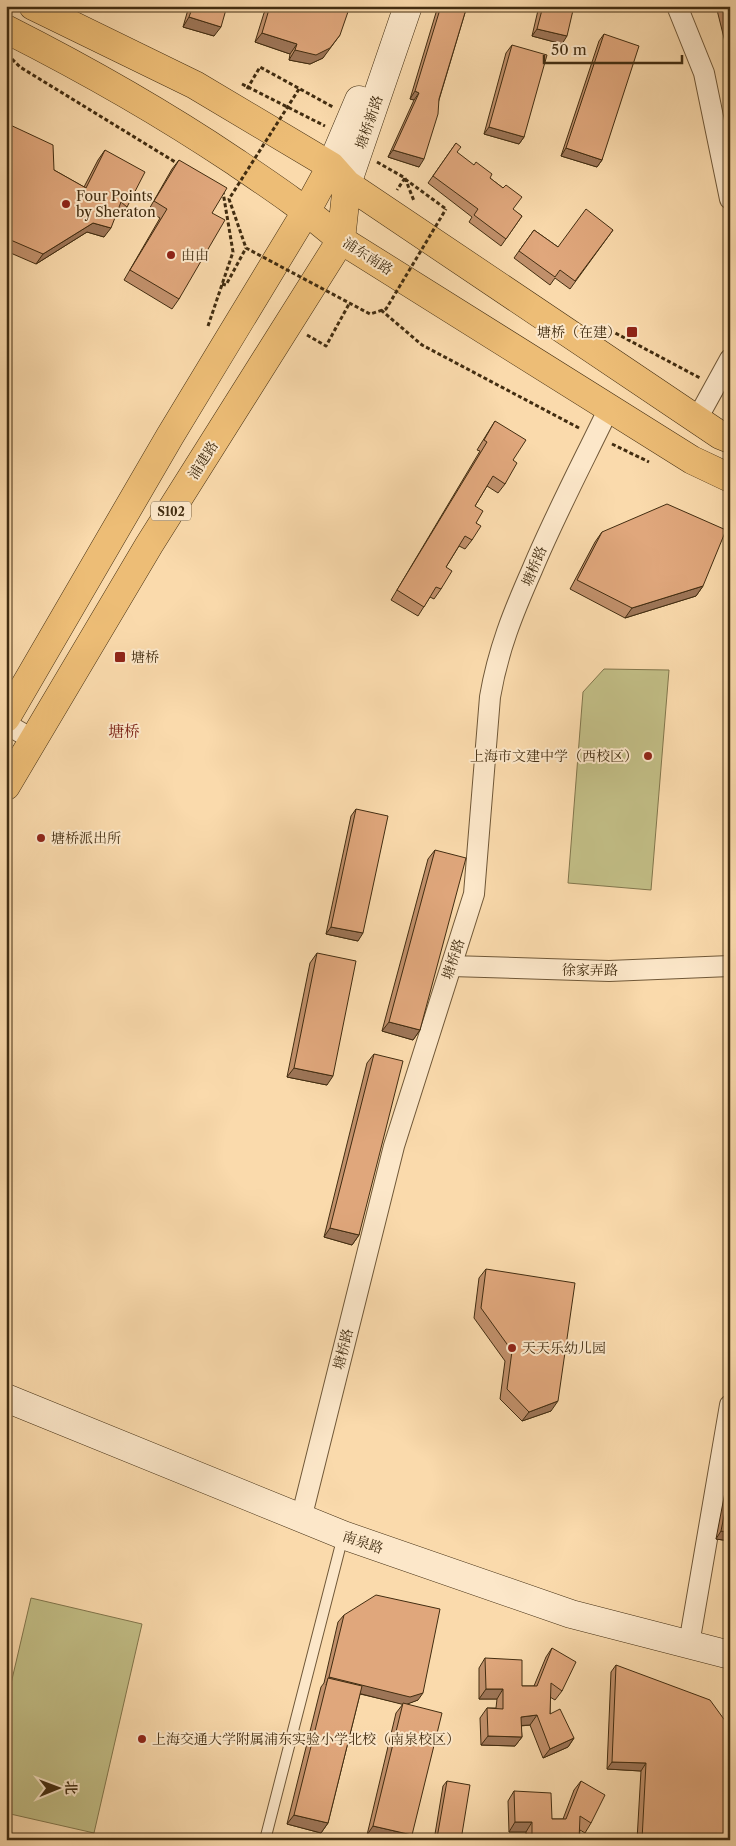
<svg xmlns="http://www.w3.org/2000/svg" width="736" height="1846" font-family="'Libre Caslon Text','Noto Serif SC',serif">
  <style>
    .grass { fill: #c2be86; stroke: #82764c }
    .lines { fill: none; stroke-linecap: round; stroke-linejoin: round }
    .lane-casing { stroke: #705838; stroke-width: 12 }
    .street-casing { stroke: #705838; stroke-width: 22 }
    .secondary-casing { stroke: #422d11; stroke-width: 29 }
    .primary-casing { stroke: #422d11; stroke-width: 29 }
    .path { stroke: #422d11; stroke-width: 3; stroke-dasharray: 4 2.5; stroke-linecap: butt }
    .lane { stroke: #fce7c9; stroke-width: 10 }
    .street { stroke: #fce7c9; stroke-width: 20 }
    .secondary { stroke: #fce7c9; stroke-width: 28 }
    .primary { stroke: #edbd76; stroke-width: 28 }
    .path-bridge { stroke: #422d11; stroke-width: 3; stroke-dasharray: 4 2.5; stroke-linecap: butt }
    .wall { fill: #c1906b; stroke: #422d11 }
    .shaded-wall { fill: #9d7557; stroke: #422d11 }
    .building { fill: #e0a77c; stroke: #422d11 }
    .poi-dot { fill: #8f2418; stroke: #fce7c9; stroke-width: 2 }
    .labels { text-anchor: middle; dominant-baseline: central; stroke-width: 4; stroke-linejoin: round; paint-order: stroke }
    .shield { fill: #fce7c9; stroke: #7a6548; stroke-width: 1 }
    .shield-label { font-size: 12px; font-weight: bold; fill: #422d11 }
    .street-label { font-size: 14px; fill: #422d11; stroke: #fce7c9 }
    .poi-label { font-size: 14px; fill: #422d11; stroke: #fce7c9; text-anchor: start }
    .quarter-label { font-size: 16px; fill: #7a1f14; stroke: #fce7c9 }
  </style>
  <rect width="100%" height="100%" fill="#fadaac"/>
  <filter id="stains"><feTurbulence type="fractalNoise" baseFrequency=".004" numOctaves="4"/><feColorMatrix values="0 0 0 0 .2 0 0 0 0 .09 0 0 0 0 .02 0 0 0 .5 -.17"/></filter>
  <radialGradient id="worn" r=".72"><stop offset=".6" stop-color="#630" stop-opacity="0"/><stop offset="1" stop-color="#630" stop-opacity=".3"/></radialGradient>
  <!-- grass -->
  <path class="grass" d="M604 669 669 670 651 890 568 883 583 692Z
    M31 1598 142 1624 94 1833 6 1813V1705Z"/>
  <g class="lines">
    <defs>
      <path id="lane" d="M265 1840 343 1536"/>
      <path id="street" d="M677 6 704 73 730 199
        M697 419 730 359
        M6 724 32 739
        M451 966 609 971 730 966
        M301 1519 394 1146 474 894 490 697C498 650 513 613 532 570 555 515 583 462 609 408
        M689 1644 730 1405"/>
      <path id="secondary" d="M331 166 359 100
        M347 184 408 6
        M6 1398 343 1535 571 1614 730 1655"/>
      <path id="primary" d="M33 6 195 85 331 166 347 184 720 435 730 439
        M6 29C85 69 161 112 234 161 271 186 307 210 341 240L692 460 730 478
        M6 718 170 436 307 210 331 166
        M6 786 149 545 341 240 347 184"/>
    </defs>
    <!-- lane casing -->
    <use href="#lane" class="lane-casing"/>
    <!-- street casing -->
    <use href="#street" class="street-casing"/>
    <!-- secondary casing -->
    <use href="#secondary" class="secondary-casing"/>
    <!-- primary casing -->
    <use href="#primary" class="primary-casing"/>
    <!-- path -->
    <path class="path" d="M12 59 20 67 180 165
      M242 84 325 126
      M247 89 260 67 333 107
      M377 162 405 178 397 190
      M405 178 414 201
      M405 179 446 209
      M222 284 226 285 246 248
      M381 310 422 345 579 428
      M208 326 233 252 223 192
      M604 327 700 378
      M307 335 326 346 349 304
      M612 444 649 462"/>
    <!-- lane -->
    <use href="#lane" class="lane"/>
    <!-- street -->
    <use href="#street" class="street"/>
    <!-- secondary -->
    <use href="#secondary" class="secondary"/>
    <!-- primary -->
    <use href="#primary" class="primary"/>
    <!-- path-bridge -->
    <path class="path-bridge" d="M299 89 229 199 246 248 370 314 386 309 446 209"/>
  </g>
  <!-- wall -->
  <path class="wall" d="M189 6H227L214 36 183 27Z
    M269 6H350L323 58 310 64 289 60 290 54 255 42 264 13Z
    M438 6H467L419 167 388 157 414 100 410 99Z
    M539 6H574L562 44 532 36Z
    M716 6H730V62Z
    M604 34 602 160 597 167 561 156 599 41Z
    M512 45 524 137 519 144 484 134 506 53Z
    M6 123 54 170 84 187 98 160 105 150 127 207 121 216 116 213 104 237 87 232 36 264 6 251Z
    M456 143 457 153 503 188 513 210 522 216 501 246 469 222 472 217 428 183Z
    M179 160 212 213 179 299 172 309 124 280 160 218 148 211 172 169Z
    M534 230 558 247 613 230 570 289 555 278 550 285 514 258Z
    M495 421 513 460 505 484 498 493 487 486 475 506 476 523 472 540 465 549 459 546 446 567 441 589 434 599 430 597 418 616 391 600 480 451 477 450Z
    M602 532 703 586 696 596 625 618 570 589 595 542Z
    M356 809 358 941 326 934 351 816Z
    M435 850 420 1030 413 1040 382 1031 428 859Z
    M317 953 327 1085 287 1077 310 963Z
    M374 1054 359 1235 352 1245 324 1237 367 1063Z
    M486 1269 551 1411 522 1421 500 1399 505 1361 474 1318 479 1278Z
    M730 1466V1541L716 1539Z
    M344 1615 418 1700 406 1704 409 1840H385L367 1835 396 1713 403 1704 360 1694 328 1823 321 1833 287 1824 321 1687 324 1683 338 1622Z
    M552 1648 562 1691 555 1700 550 1697V1714L574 1738 568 1747 543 1758 530 1725 521 1726 522 1737 515 1746 481 1745 480 1718 487 1708H496L497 1699H479V1668L485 1658 522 1686H534L546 1657Z
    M616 1665 727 1840H637L641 1771 607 1769 611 1672Z
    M447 1781 461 1840H434L443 1786Z
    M581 1781 591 1823 585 1833 580 1830 579 1840H526V1832H509L508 1801 514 1791 552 1819H563L574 1790Z"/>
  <!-- shaded-wall -->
  <path class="shaded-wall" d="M189 17 221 27 214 36 183 27Z
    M537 29 567 36 562 44 532 36Z
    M262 33 297 44 290 54 255 42Z
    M340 35 323 58 310 64 289 60 295 50Z
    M415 91 419 93 414 100 410 99Z
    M489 127 524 137 519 144 484 134Z
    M566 148 602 160 597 167 561 156Z
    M393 150 424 159 419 167 388 157Z
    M93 223 111 228 104 237 87 232 36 264 43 254Z
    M703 586 696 596 625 618 632 608Z
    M331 927 363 933 358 941 326 934Z
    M389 1022 420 1030 413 1040 382 1031Z
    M294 1068 333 1076 327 1085 287 1077Z
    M330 1228 359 1235 352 1245 324 1237Z
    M558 1401 551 1411 522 1421 529 1412Z
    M721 1531 730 1533V1541L716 1539Z
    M329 1677 423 1693 418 1700 405 1705 326 1685Z
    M486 1689H503L497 1699H479Z
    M537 1715 530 1725 514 1726 521 1717Z
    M488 1736 522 1737 515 1746 481 1745Z
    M574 1738 568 1747 543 1758 550 1749Z
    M612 1762 646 1763 641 1771 607 1769Z
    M294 1815 328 1823 321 1833 287 1824Z
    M515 1822H532L526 1832H509Z
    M373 1826 412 1835 409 1840H385L367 1835Z
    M437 1838 448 1840H436Z"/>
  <!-- building -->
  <path class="building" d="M193 6H227L221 27 189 17Z
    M270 6H350L340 35 330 48 316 55 295 50 297 44 262 33Z
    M441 6H467L439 99 438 114 424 159 393 150 419 93 415 91Z
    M543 6H574L567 36 537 29Z
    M604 34 639 46 602 160 566 148Z
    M512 45 547 55 524 137 489 127Z
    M6 123 53 145 54 170 86 188 105 150 145 172 127 207 121 202 111 228 93 223 43 254 6 238Z
    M456 143 461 147 457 152 474 165 476 162 492 174 490 178 503 188 506 185 522 197 513 209 522 216 506 239 474 215 478 209 433 176Z
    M179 160 227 188 212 213 225 220 179 299 130 270 167 209 154 201Z
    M586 209 613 230 575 281 560 270 555 277 519 251 534 230 558 247Z
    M495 421 526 440 513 460 517 463 505 484 493 476 475 506 483 511 476 523 481 526 472 540 465 536 446 567 452 571 441 589 436 587 424 607 397 590 487 442 484 440Z
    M667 504 726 530 703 586 632 608 577 580 602 532Z
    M356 809 388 816 363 933 331 927Z
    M435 850 466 858 420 1030 389 1022Z
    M317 953 356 961 333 1076 294 1068Z
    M374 1054 403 1061 359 1235 330 1228Z
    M486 1269 575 1283 558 1401 529 1412 507 1389 512 1351 481 1308Z
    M730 1486V1533L721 1531Z
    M376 1595 440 1609 423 1693 410 1697 329 1677 344 1615Z
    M552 1648 576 1662 562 1691 551 1683 550 1714 560 1709 574 1738 550 1749 537 1715 521 1717 522 1737 488 1736 487 1708 503 1709V1689H486L485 1658 522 1660V1686H537Z
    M616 1665 710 1700 726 1722 730 1739 727 1840H642L646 1763 612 1762Z
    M328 1678 362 1686 328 1823 294 1815Z
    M403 1703 442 1713 412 1835 373 1826Z
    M447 1781 470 1785 461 1840H448L437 1838Z
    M581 1781 605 1795 591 1823 580 1816 579 1840H532V1822H515L514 1791 551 1793 552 1819H566Z
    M24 1838 41 1840H23Z"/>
  <!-- markers -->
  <g class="poi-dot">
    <circle cx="66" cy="204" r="5"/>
    <circle cx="171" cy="255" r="5"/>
    <rect x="626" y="326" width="12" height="12" rx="2.5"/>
    <rect x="114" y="651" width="12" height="12" rx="2.5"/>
    <circle cx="648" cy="756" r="5"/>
    <circle cx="41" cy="838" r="5"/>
    <circle cx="512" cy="1348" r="5"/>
    <circle cx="142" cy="1739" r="5"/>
  </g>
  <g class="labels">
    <!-- shield labels -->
    <rect class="shield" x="151" y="501.5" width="40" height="19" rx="4"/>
    <g class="shield-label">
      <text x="171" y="511">S102</text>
    </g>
    <!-- street labels -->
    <g class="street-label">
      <text transform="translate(369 122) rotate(-71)">塘桥新路</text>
      <text transform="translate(368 256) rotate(33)">浦东南路</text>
      <text transform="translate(203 460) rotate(-58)">浦建路</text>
      <text transform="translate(534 566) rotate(-67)">塘桥路</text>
      <text transform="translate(453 959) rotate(-72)">塘桥路</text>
      <text x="590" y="970">徐家弄路</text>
      <text transform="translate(343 1349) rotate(-76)">塘桥路</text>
      <text transform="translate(363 1542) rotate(19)">南泉路</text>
    </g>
    <!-- poi labels -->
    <g class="poi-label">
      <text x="76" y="196">Four Points<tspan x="76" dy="16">by Sheraton</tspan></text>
      <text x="181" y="255">由由</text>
      <text x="621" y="332" text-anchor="end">塘桥（在建）</text>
      <text x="131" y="657">塘桥</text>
      <text x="638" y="756" text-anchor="end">上海市文建中学（西校区）</text>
      <text x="51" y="838">塘桥派出所</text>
      <text x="522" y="1348">天天乐幼儿园</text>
      <text x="152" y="1739">上海交通大学附属浦东实验小学北校（南泉校区）</text>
    </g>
    <!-- quarter labels -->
    <g class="quarter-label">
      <text x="124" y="731">塘桥</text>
    </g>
  </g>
  <!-- margin -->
  <rect width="736" height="1846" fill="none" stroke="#fadaac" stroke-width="25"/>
  <rect x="8" y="8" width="721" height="1831" fill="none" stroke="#422d11" stroke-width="2.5"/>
  <rect x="12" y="12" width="711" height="1821" fill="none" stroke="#422d11"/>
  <!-- north arrow -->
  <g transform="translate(58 1788) rotate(89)" stroke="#fce7c9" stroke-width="4" paint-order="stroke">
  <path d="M0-4L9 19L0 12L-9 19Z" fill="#422d11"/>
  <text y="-8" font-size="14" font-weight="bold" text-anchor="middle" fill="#422d11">北</text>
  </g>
  <!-- scale -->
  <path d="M544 55v8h138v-8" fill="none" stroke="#422d11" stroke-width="2.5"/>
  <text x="551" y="55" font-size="15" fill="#422d11" stroke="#fce7c9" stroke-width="4" paint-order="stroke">50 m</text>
  <rect width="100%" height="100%" filter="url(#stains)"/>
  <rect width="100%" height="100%" fill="url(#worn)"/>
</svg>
